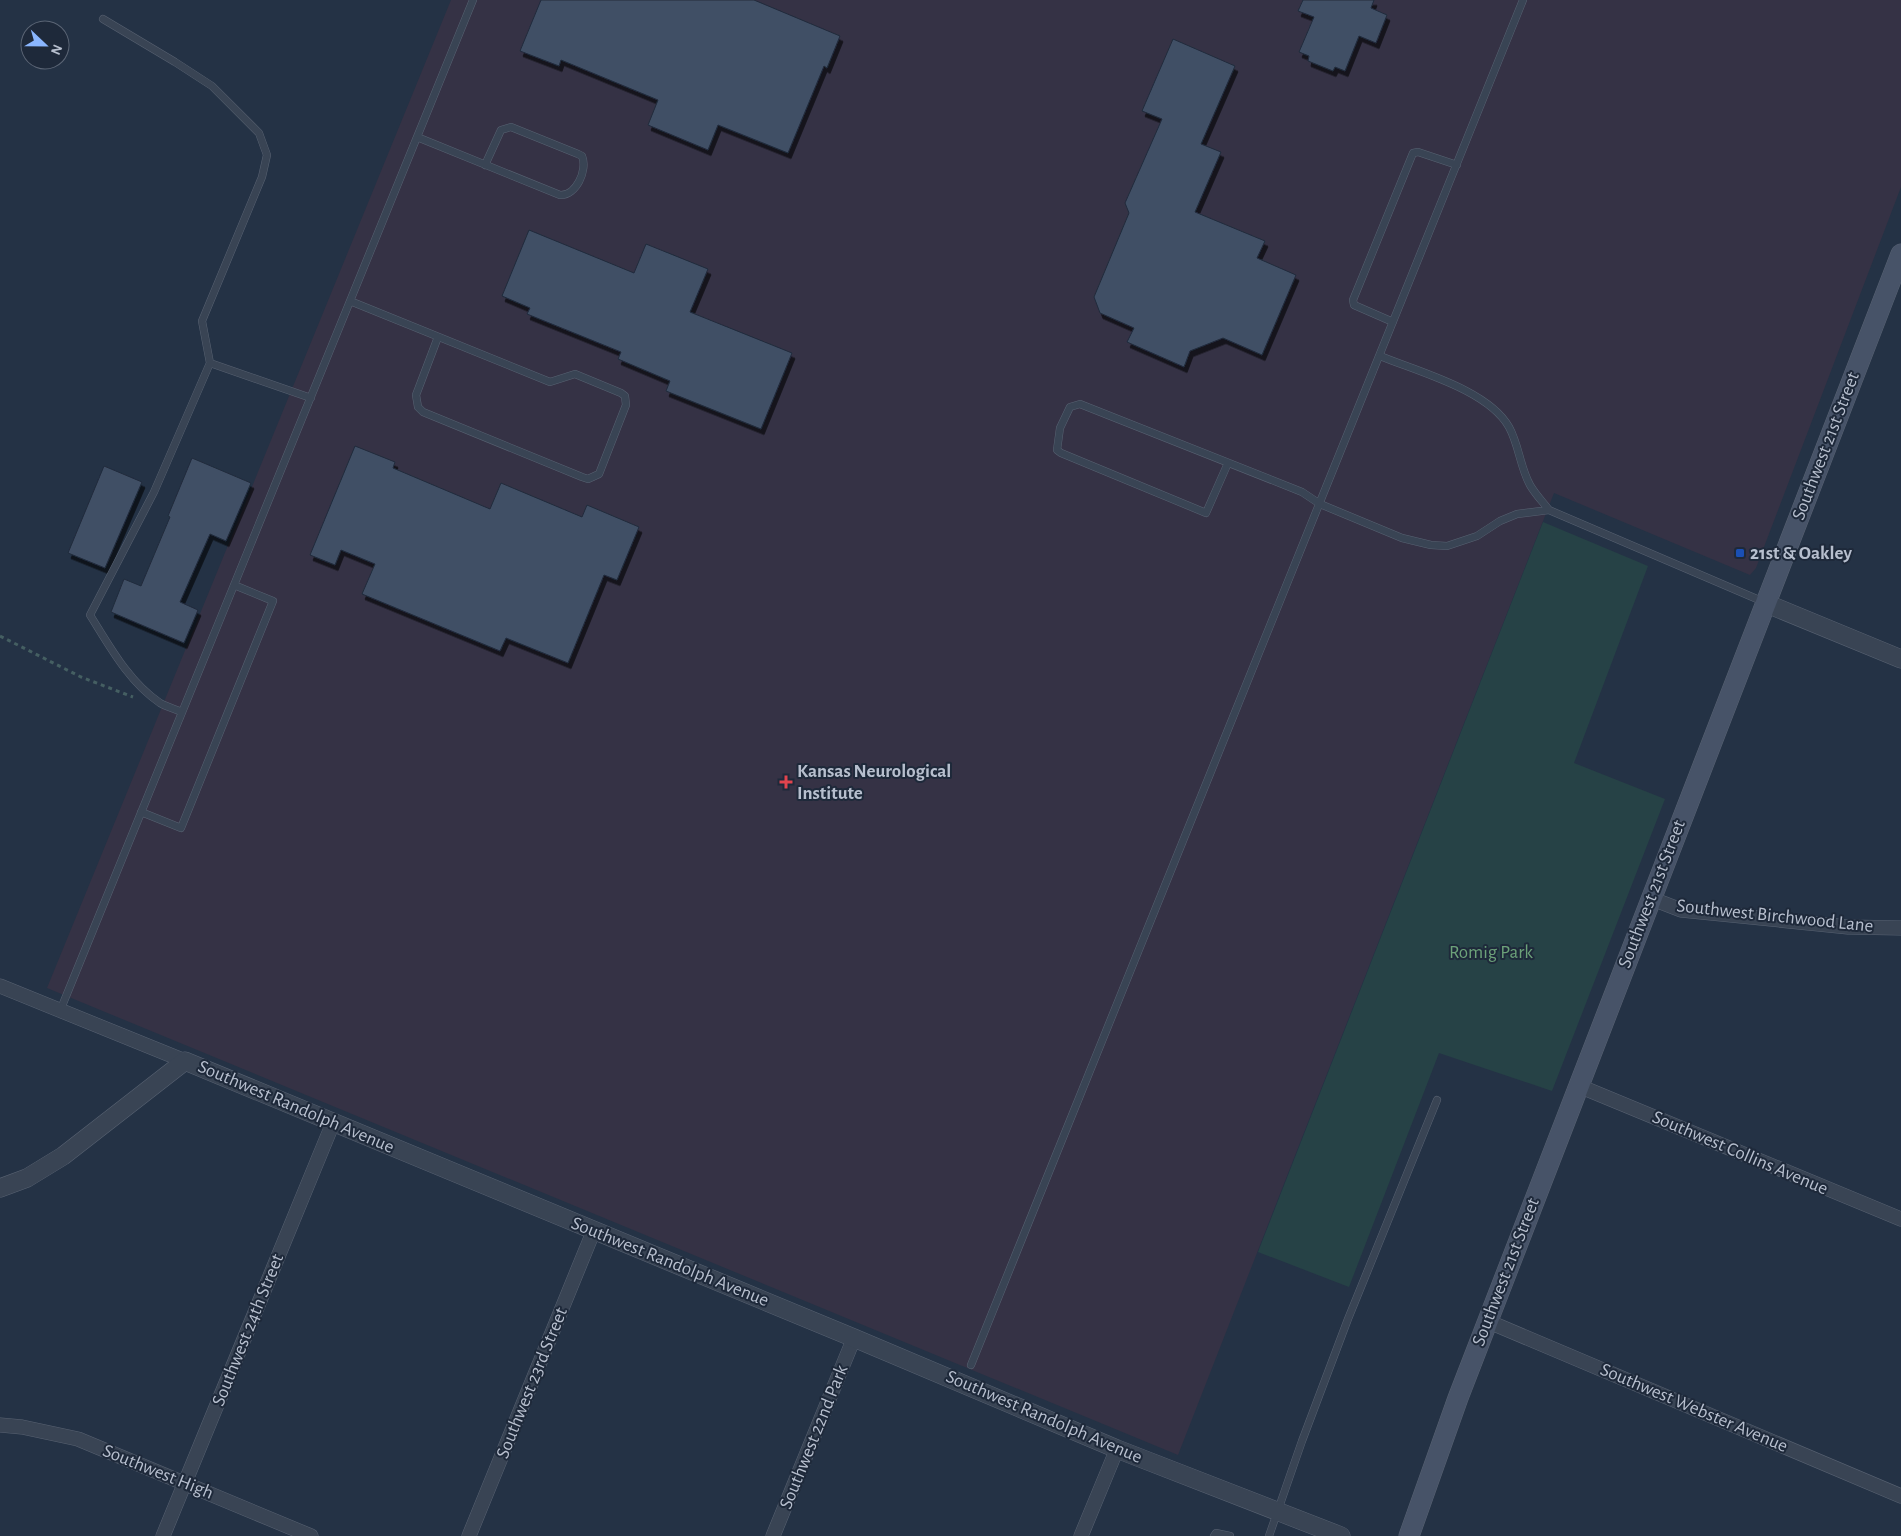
<svg xmlns="http://www.w3.org/2000/svg" width="1901" height="1536" font-family="'Alegreya Sans',sans-serif">
  <style>
    .medical { fill: #353245 }
    .green { fill: #264246 }
    .building { fill: #414f65; stroke: #202b3c; filter: url(#shadow) }
    .lines { fill: none; stroke-linecap: round; stroke-linejoin: round }
    .service-casing { stroke: #586272; stroke-width: 8 }
    .minor-casing { stroke: #586272; stroke-width: 15 }
    .tertiary-casing { stroke: #586272; stroke-width: 19 }
    .secondary-casing { stroke: #586272; stroke-width: 21 }
    .path { stroke: #455f62; stroke-width: 3; stroke-dasharray: 4 4; stroke-linecap: butt }
    .service { stroke: #394454; stroke-width: 7 }
    .minor { stroke: #394454; stroke-width: 14 }
    .tertiary { stroke: #394454; stroke-width: 18 }
    .secondary { stroke: #475368; stroke-width: 20 }
    .transit-dot { fill: #1a4fb4; stroke: #1e293a; stroke-width: 2 }
    .health-dot { fill: #e0444e; stroke: #1e293a; stroke-width: 2 }
    .labels { text-anchor: middle; dominant-baseline: central; stroke-width: 4; stroke-linejoin: round; paint-order: stroke }
    .street-label { font-size: 19px; fill: #b7bfce; stroke: #1e293a }
    .poi-label { font-size: 19px; font-weight: bold; fill: #b7bfce; stroke: #1e293a; text-anchor: start }
    .park-label { font-size: 19px; fill: #6ca179; stroke: #1e293a }
  </style>
  <defs>
    <filter id="shadow"><feDropShadow dx="3" dy="5.5" stdDeviation="0" flood-color="#0009"/></filter>
  </defs>
  <rect width="100%" height="100%" fill="#243245"/>
  <!-- medical -->
  <path class="medical" d="M451 0H1901V187L1756 568 1750 575 1554 493 1178 1455 47 988Z"/>
  <!-- green -->
  <path class="green" d="M1543 522 1648 566 1574 763 1665 799 1552 1091 1439 1053 1349 1287 1258 1252Z"/>
  <!-- building -->
  <path class="building" d="M541 0H754L840 36 827 68 824 66 788 153 718 125 708 150 648 125 658 100 561 60 559 66 520 51Z
    M1303 0H1374L1371 8 1387 15 1376 43 1359 36 1345 71 1335 67 1333 71 1308 61 1309 56 1299 52 1314 17 1298 11Z
    M1173 39 1235 66 1201 144 1221 152 1195 212 1265 241 1257 258 1296 275 1262 355 1223 338 1190 351 1184 367 1127 342 1134 328 1100 313 1094 297 1129 213 1125 203 1162 119 1142 111Z
    M529 230 634 273 646 244 708 269 690 312 792 353 761 429 666 391 670 381 618 359 621 352 527 314 530 308 502 296Z
    M355 446 395 462 393 468 490 509 501 483 582 517 587 505 639 527 617 580 604 575 568 663 506 638 500 651 362 594 375 564 341 550 335 565 310 555Z
    M192 458 251 483 226 541 210 534 180 602 198 610 184 643 111 612 124 579 141 586 170 517 168 516Z
    M104 466 142 482 105 568 68 553Z"/>
  <g class="lines">
    <defs>
      <path id="service" d="M103 19 175 62 212 86 259 133 267 155 262 177 202 321 210 363
        M417 137 560 195C576 196 588 170 582 156L578 154 511 127 501 130 485 165
        M350 301 550 382 575 374 621 393 625 396 626 405 599 474 588 479 582 477 423 412 418 407 416 395 438 337
        M1393 322 1354 305 1353 300 1413 153 1418 152 1457 165
        M1380 356C1419 372 1488 390 1509 427 1519 445 1520 467 1530 485 1535 494 1543 502 1549 510L1764 602
        M1228 463 1206 513 1061 453 1057 450 1060 428 1070 407 1080 404 1302 492 1320 504 1402 538 1431 545 1447 546 1477 536 1500 521 1517 514 1549 510
        M182 712C175 709 167 707 160 703 129 682 110 647 90 615L154 492 210 363 311 398
        M141 812 181 828 273 601 234 585
        M60 1011 473 0
        M971 1365 1523 0
        M1214 1536 1216 1533 1230 1536
        M1269 1536 1302 1441 1348 1319 1437 1100"/>
      <path id="minor" d="M1650 898 1681 910 1848 927 1901 928
        M0 986 185 1061
        M1579 1086 1901 1219
        M1487 1321 1901 1496
        M0 1425 22 1427 78 1439 311 1536
        M163 1536 333 1123
        M469 1536 594 1230
        M773 1536 854 1338
        M1081 1536 1117 1449"/>
      <path id="tertiary" d="M1765 603 1901 659
        M0 1188 27 1178 63 1156 185 1061 854 1338 1117 1449 1341 1536"/>
      <path id="secondary" d="M1409 1536 1458 1398 1901 254"/>
    </defs>
    <!-- service casing -->
    <use href="#service" class="service-casing"/>
    <!-- minor casing -->
    <use href="#minor" class="minor-casing"/>
    <!-- tertiary casing -->
    <use href="#tertiary" class="tertiary-casing"/>
    <!-- secondary casing -->
    <use href="#secondary" class="secondary-casing"/>
    <!-- path -->
    <path class="path" d="M0 636 81 677 133 697"/>
    <!-- service -->
    <use href="#service" class="service"/>
    <!-- minor -->
    <use href="#minor" class="minor"/>
    <!-- tertiary -->
    <use href="#tertiary" class="tertiary"/>
    <!-- secondary -->
    <use href="#secondary" class="secondary"/>
  </g>
  <!-- markers -->
  <rect class="transit-dot" x="1735" y="548" width="10" height="10" rx="2.5"/>
  <path class="health-dot" d="M783.5 774.5h5v5h5v5h-5v5h-5v-5h-5v-5h5z"/>
  <g class="labels">
    <!-- street labels -->
    <g class="street-label">
      <text transform="translate(1826 446) rotate(-69)">Southwest 21st Street</text>
      <text transform="translate(1652 894) rotate(-69)">Southwest 21st Street</text>
      <text transform="translate(1775 916) rotate(6)">Southwest Birchwood Lane</text>
      <text transform="translate(296 1107) rotate(23)">Southwest Randolph Avenue</text>
      <text transform="translate(1740 1153) rotate(23)">Southwest Collins Avenue</text>
      <text transform="translate(670 1262) rotate(22)">Southwest Randolph Avenue</text>
      <text transform="translate(1506 1272) rotate(-69)">Southwest 21st Street</text>
      <text transform="translate(248 1330) rotate(-68)">Southwest 24th Street</text>
      <text transform="translate(532 1383) rotate(-68)">Southwest 23rd Street</text>
      <text transform="translate(1694 1408) rotate(23)">Southwest Webster Avenue</text>
      <text transform="translate(1044 1417) rotate(23)">Southwest Randolph Avenue</text>
      <text transform="translate(814 1437) rotate(-68)">Southwest 22nd Park</text>
      <text transform="translate(158 1472) rotate(22)">Southwest High</text>
    </g>
    <!-- poi labels -->
    <g class="poi-label">
      <text x="1750" y="553">21st &amp; Oakley</text>
      <text x="797" y="771">Kansas Neurological<tspan x="797" dy="22">Institute</tspan></text>
    </g>
    <!-- park labels -->
    <g class="park-label">
      <text x="1491" y="952">Romig Park</text>
    </g>
  </g>
  <!-- north arrow -->
  <g transform="translate(45 45) rotate(112)"><circle r="24" fill="#1e293a" stroke="#5b6575"/>
  <path d="M0-4L9 19L0 12L-9 19Z" fill="#8ab6ff"/>
  <text y="-8" font-size="14" font-weight="bold" text-anchor="middle" fill="#b7bfce">N</text>
  </g>
</svg>
